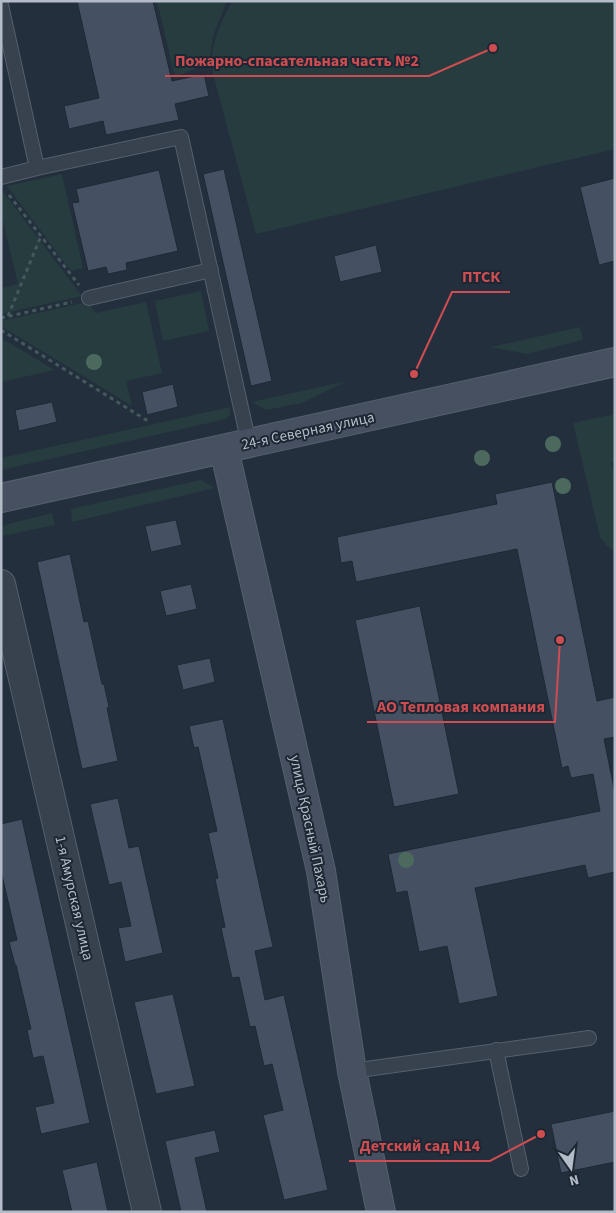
<svg xmlns="http://www.w3.org/2000/svg" width="616" height="1213" font-family="'Source Sans 3',sans-serif">
  <style>
    .green { fill: #263c3f }
    .building { fill: #455162; stroke: #1f2835 }
    .lines { fill: none; stroke-linecap: round; stroke-linejoin: round }
    .lane-casing { stroke: #565f6c; stroke-width: 16 }
    .street-casing { stroke: #565f6c; stroke-width: 30 }
    .secondary-casing { stroke: #565f6c; stroke-width: 30 }
    .path { stroke: #44595c; stroke-width: 3; stroke-dasharray: 4 4; stroke-linecap: butt }
    .lane { stroke: #38414e; stroke-width: 14 }
    .street { stroke: #38414e; stroke-width: 28 }
    .secondary { stroke: #465061; stroke-width: 28 }
    .tree { fill: #4b6a5d }
    .labels { text-anchor: middle; dominant-baseline: central; stroke-width: 4; stroke-linejoin: round; paint-order: stroke }
    .street-label { font-size: 15px; fill: #b4bcc9; stroke: #1d2633 }
    .leader { fill: none; stroke: #ce4d50; stroke-width: 2 }
    .callout-dot { fill: #ce4d50; stroke: #1d2633; stroke-width: 2 }
    .callout-label { font-size: 16px; text-anchor: middle; font-weight: bold; fill: #ce4d50; stroke: #1d2633; stroke-width: 4; stroke-linejoin: round; paint-order: stroke }
  </style>
  <rect width="100%" height="100%" fill="#242f3e"/>
  <!-- green -->
  <path class="green" d="M157 1H227L213 36 209 63 175 77Z
    M233 1H615V149L256 234 213 74C213 68 211 60 212 54 214 39 224 13 233 1Z
    M62 174 83 268 71 271 7 186Z
    M1 189 82 296 1 314V288L18 284 1 213Z
    M201 291 209 331 163 341 155 301Z
    M87 302 96 313 146 302 162 373 126 381 132 406 1 326V321Z
    M580 327 583 340 527 354 491 347Z
    M1 338 55 370 1 382Z
    M347 381 302 403 266 410 252 402Z
    M230 407V415L226 419 1 470V458Z
    M615 414V461L611 462 615 477V552L606 545 600 537 573 423Z
    M201 480 215 488 72 522 71 509Z
    M52 513 55 525 2 536 4 525Z"/>
  <!-- building -->
  <path class="building" d="M77 1H153L172 81 204 74 209 96 175 104 179 120 106 135 103 121 69 129 64 106 99 98Z
    M224 169 272 381 251 386 203 174Z
    M159 170 178 251 126 263 127 270 108 274 106 267 88 271 72 203 79 202 76 189Z
    M615 178V261L599 265 580 187Z
    M376 245 382 272 340 282 334 256Z
    M173 384 178 407 147 415 142 392Z
    M52 402 57 422 19 431 15 410Z
    M552 482 597 701 615 697V737L604 739 615 793V872L588 878 585 865 475 888 498 996 459 1004 447 946 419 952 407 891 396 893 388 854 600 811 593 774 571 778 568 766 562 768 517 549 356 582 352 561 341 563 337 537 497 504 495 494Z
    M176 520 182 545 151 552 145 526Z
    M70 554 84 622 88 621 102 684H104L109 707 107 708 118 761 82 769 37 562Z
    M191 584 197 609 166 616 160 591Z
    M420 606 459 794 394 807 355 620Z
    M210 658 215 682 183 690 177 665Z
    M223 719 273 947 255 951 265 1000 284 995 328 1190 284 1200 263 1115 283 1110 272 1064 264 1066 255 1026 250 1027 239 977 232 978 221 928 225 927 215 879 218 878 208 833 217 831 198 747 194 748 189 726Z
    M118 798 129 848 139 846 163 953 125 962 118 928 131 926 121 882 109 885 90 804Z
    M22 819 90 1123 41 1134 35 1107 54 1103 43 1056 33 1058 27 1030 31 1029 16 965H15L9 942 17 940 1 871V824Z
    M173 994 195 1086 156 1094 134 1002Z
    M615 1111V1162L561 1173 551 1124Z
    M215 1130 220 1152 195 1158 207 1212H181L165 1141Z
    M97 1162 108 1212H72L62 1170Z"/>
  <g class="lines">
    <defs>
      <path id="lane" d="M1 5 37 168 181 137 249 444
        M1 177 37 168
        M89 298 211 270
        M496 1050 521 1169
        M352 1071 589 1038"/>
      <path id="street" d="M1 584 147 1212"/>
      <path id="secondary" d="M224 449 321 871 352 1071 381 1212
        M1 498 615 362"/>
    </defs>
    <!-- lane casing -->
    <use href="#lane" class="lane-casing"/>
    <!-- street casing -->
    <use href="#street" class="street-casing"/>
    <!-- secondary casing -->
    <use href="#secondary" class="secondary-casing"/>
    <!-- path -->
    <path class="path" d="M9 195 79 285
      M8 316 41 236
      M1 318 72 302
      M1 330 148 421"/>
    <!-- lane -->
    <use href="#lane" class="lane"/>
    <!-- street -->
    <use href="#street" class="street"/>
    <!-- secondary -->
    <use href="#secondary" class="secondary"/>
  </g>
  <!-- trees -->
  <g class="tree">
    <circle cx="94" cy="362" r="8"/>
    <circle cx="553" cy="444" r="8"/>
    <circle cx="482" cy="458" r="8"/>
    <circle cx="563" cy="486" r="8"/>
    <circle cx="406" cy="860" r="8"/>
  </g>
  <g class="labels">
    <!-- street labels -->
    <g class="street-label">
      <text transform="translate(308 431) rotate(-12)">24-я Северная улица</text>
      <text transform="translate(310 829) rotate(78)">улица Красный Пахарь</text>
      <text transform="translate(74 898) rotate(77)">1-я Амурская улица</text>
    </g>
  </g>
  <!-- callouts -->
  <path class="leader" d="M493 48L429 76H165M414 374L452 292H510M560 640L555 722H367M541 1134L490 1161H349"/>
  <g class="callout-dot">
    <circle cx="493" cy="48" r="5"/>
    <circle cx="414" cy="374" r="5"/>
    <circle cx="560" cy="640" r="5"/>
    <circle cx="541" cy="1134" r="5"/>
  </g>
  <g class="callout-label">
    <text x="297" y="66">Пожарно-спасательная часть №2</text>
    <text x="481" y="282">ПТСК</text>
    <text x="461" y="712">АО Тепловая компания</text>
    <text x="420" y="1151">Детский сад N14</text>
  </g>
  <!-- border -->
  <rect width="616" height="1213" fill="none" stroke="#b4bcc9" stroke-width="5"/>
  <!-- north arrow -->
  <g transform="translate(571 1168) rotate(166)" stroke="#1d2633" stroke-width="4" paint-order="stroke">
  <path d="M0-4L9 19L0 12L-9 19Z" fill="#b4bcc9"/>
  <text y="-8" font-size="14" font-weight="bold" text-anchor="middle" fill="#b4bcc9">N</text>
  </g>
</svg>
